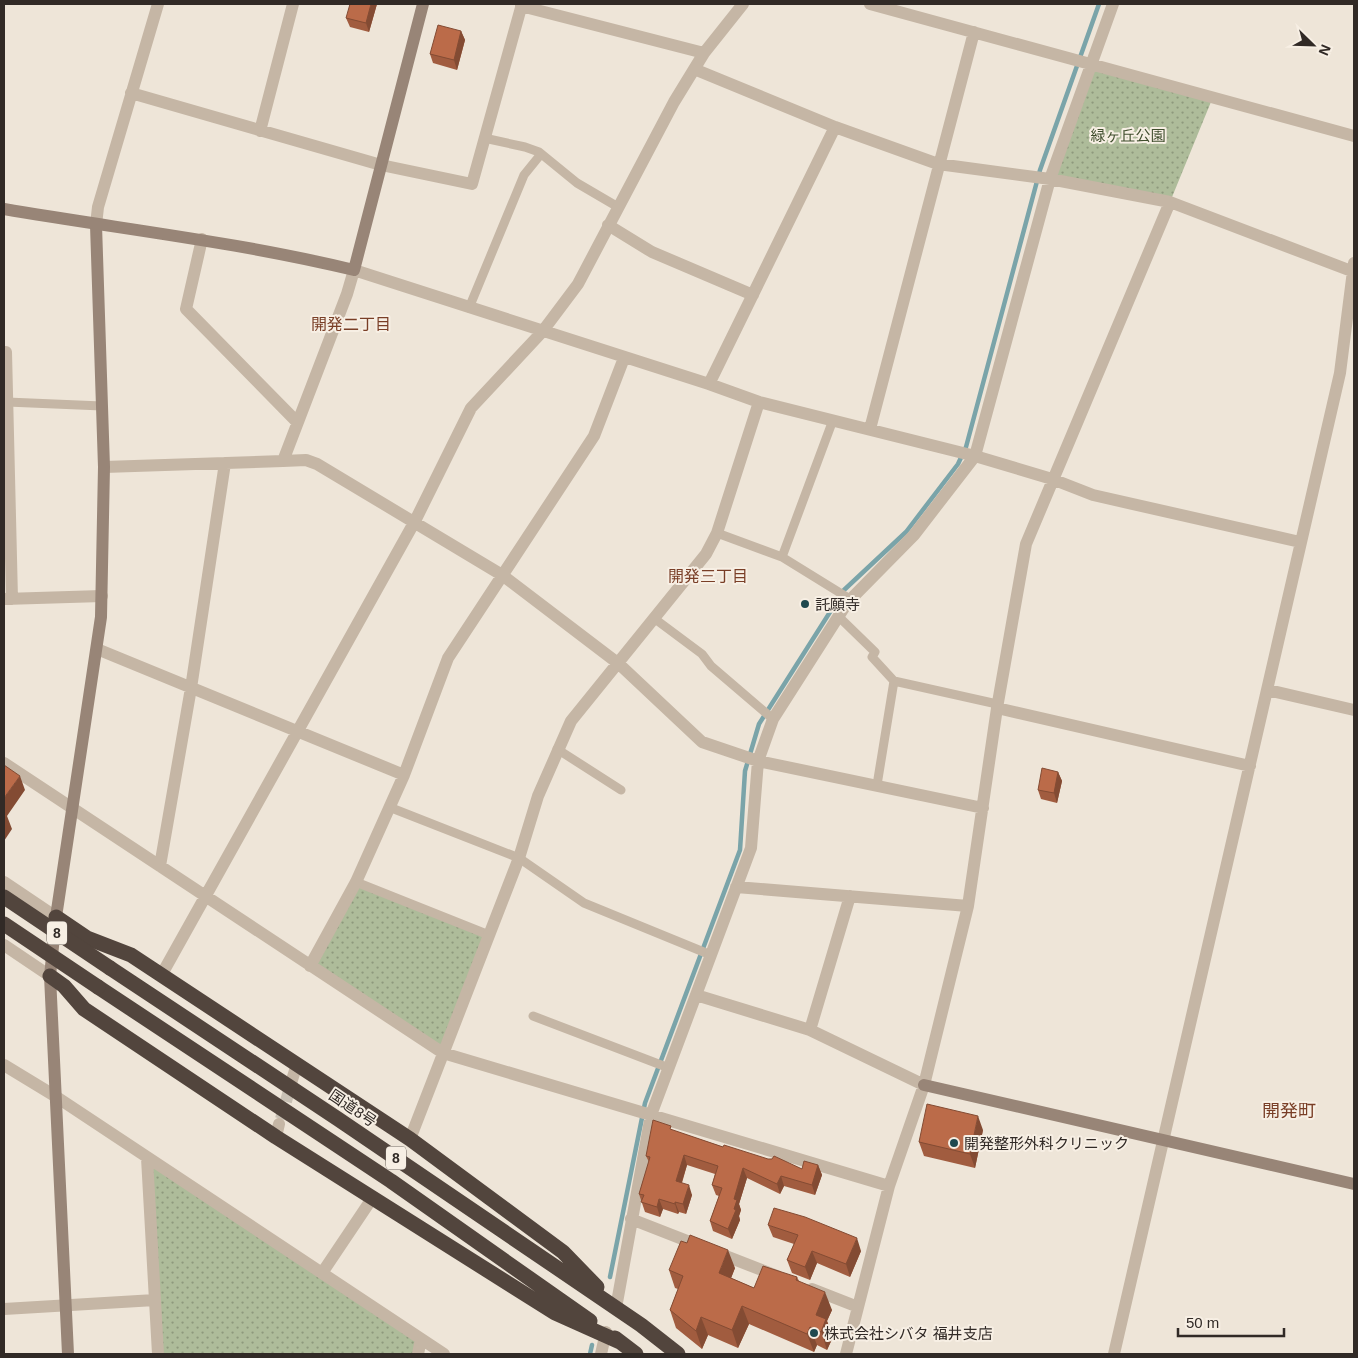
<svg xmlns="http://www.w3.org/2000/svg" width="1358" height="1358" font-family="Arial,'Noto Sans JP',sans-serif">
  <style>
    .green { fill: url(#green-dots) }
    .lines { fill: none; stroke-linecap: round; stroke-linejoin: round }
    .stream { stroke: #7aa4a9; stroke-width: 4.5 }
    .street-tunnel { stroke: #c8c0b4; stroke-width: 12; stroke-dasharray: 12 6; stroke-linecap: butt }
    .lane { stroke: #c5b6a5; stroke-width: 9 }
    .street { stroke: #c5b6a5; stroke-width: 12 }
    .secondary { stroke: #988577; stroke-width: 12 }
    .highway { stroke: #52453d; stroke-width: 15 }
    .highway-bridge { stroke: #52453d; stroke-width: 15 }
    .wall { fill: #a15c3f }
    .shaded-wall { fill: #834b33 }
    .building { fill: #bb6b49; stroke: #834b33 }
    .poi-dot { fill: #1f494f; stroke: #f7efe4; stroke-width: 2 }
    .labels { text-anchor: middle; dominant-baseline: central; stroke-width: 4; stroke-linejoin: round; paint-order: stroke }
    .shield { fill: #f7efe4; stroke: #6c655f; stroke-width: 1 }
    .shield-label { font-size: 14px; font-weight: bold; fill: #312a26 }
    .park-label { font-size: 15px; fill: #3f4d2c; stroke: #f7efe4 }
    .poi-label { font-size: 15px; fill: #312a26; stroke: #f7efe4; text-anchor: start }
    .street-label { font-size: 15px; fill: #312a26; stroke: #f7efe4 }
    .neighbourhood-label { font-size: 16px; fill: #793e26; stroke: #f7efe4 }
    .quarter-label { font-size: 18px; fill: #793e26; stroke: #f7efe4 }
  </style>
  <defs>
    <pattern id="green-dots" width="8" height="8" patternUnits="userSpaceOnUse" patternTransform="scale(1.25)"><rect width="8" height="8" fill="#aebc9a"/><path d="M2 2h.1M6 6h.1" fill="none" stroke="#8e997d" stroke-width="1.8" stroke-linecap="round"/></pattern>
  </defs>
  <rect width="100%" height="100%" fill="#eee5d8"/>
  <!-- green -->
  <path class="green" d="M1091 63 1213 97 1170 202 1050 179Z
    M356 882 487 938 445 1048 310 966Z
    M147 1158 421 1339 418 1354H158Z"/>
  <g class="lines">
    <!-- stream -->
    <path class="stream" d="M610 1277 645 1103 740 850 745 771 759 724 844 590 906 532 958 464 966 447 1040 170 1099 4
      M590 1354 592 1345"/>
    <!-- street-tunnel -->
    <path class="street-tunnel" d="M281 1119 292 1080"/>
    <!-- lane -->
    <path class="lane" d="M484 138 525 147 539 152 577 183 618 207
      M469 308 524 175 541 154
      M7 402 102 406
      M717 533 782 557 850 599
      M782 557 833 420
      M838 616 875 652 872 657 894 681 997 704
      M655 619 702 654 711 666 773 719
      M557 749 621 790
      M877 785 894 681
      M389 807 519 858 584 903 711 955
      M356 882 489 935
      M533 1016 669 1068"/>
    <!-- street -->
    <path class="street" d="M870 4 1354 136
      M521 6 704 53
      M694 69 835 127 938 164 1050 179 1170 202 1354 272
      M131 93 381 165 472 184 522 4
      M260 131 293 4
      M96 225 98 207 158 4
      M608 225 652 252 753 295
      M202 239 186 309 296 421
      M4 352H6L12 599
      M709 384 835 127
      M870 429 974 32
      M283 461 347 294 354 270 709 384 759 402 975 456 1052 479 1093 495 1300 542
      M104 467 283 461 306 460 317 464 502 575 619 664 702 742 758 761 983 808
      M4 599 102 596
      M97 649 404 775
      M1268 690 1354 710
      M997 708 1250 766
      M4 763 443 1053 889 1186
      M160 866 191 688 225 463
      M4 882 56 917
      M736 887 968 906
      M4 945 50 976
      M310 966 356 882 404 775 448 658 594 436 624 358
      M162 974 415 521 471 408 542 332 578 284 674 102 704 53 743 4
      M696 995 810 1030 924 1085
      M810 1030 850 896
      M4 1065 55 1096 444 1354
      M292 1080 297 1064
      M276 1137 279 1124
      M410 1139 519 858 538 796 571 721 706 554 717 533 759 402
      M147 1158 158 1354
      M631 1219 777 1276
      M322 1273 373 1197
      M812 1289 858 1307
      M616 1308 651 1115 751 848 758 761 773 719 847 603 914 535 975 456 1050 179 1113 4
      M4 1309 155 1300
      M418 1354 421 1339
      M601 1354 606 1332
      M846 1354 889 1186 924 1085 968 906 997 708 1026 544 1170 202
      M1114 1354 1340 373 1354 263"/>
    <!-- secondary -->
    <path class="secondary" d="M4 209C121 229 238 242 354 270L423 4
      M924 1085 1354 1184
      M68 1354 50 976 56 917 101 617 104 467 96 225"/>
    <!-- highway -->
    <path class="highway" d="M56 917 87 938 131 955 410 1139 563 1252 597 1287
      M110 968 338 1119 641 1325 678 1354
      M50 976 64 986 84 1009 276 1137 555 1313 622 1343
      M98 987 391 1181 590 1321
      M615 1338 636 1354"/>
    <!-- highway-bridge -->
    <path class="highway-bridge" d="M4 897 110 968
      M4 924 98 987"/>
  </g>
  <!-- wall -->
  <path class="wall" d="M377 4 369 32 350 27 346 18Z
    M461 31 465 40 457 70 433 63 430 54Z
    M1058 772 1062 781 1057 803 1041 799 1038 790Z
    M672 1130 723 1147 802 1169 818 1165 822 1175 815 1195 784 1186 780 1194 747 1178 739 1204 741 1210 739 1216 740 1220 732 1239 713 1231 710 1221 719 1196 716 1195 712 1185 715 1174 687 1165 682 1183 692 1195 686 1214 679 1212 678 1214 663 1209 660 1217 645 1212 639 1194 649 1162 646 1156Z
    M983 1130 975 1168 924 1156 919 1142Z
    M768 1225 861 1251 850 1277 817 1263 810 1280 792 1273 787 1260 794 1244 773 1237Z
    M735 1268 731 1278 754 1288 797 1277 799 1281 832 1310 827 1321 833 1337 827 1350 817 1345 814 1352 749 1324 738 1348 708 1335 702 1349 676 1328 670 1310 678 1289 675 1288 669 1270Z"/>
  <!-- shaded-wall -->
  <path class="shaded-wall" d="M371 4H377L369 32 366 23Z
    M461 31 465 40 457 70 454 60Z
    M1058 772 1062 781 1057 803 1054 793Z
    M20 776 25 790 7 816 12 829 4 841V798Z
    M978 1116 983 1130 975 1168 970 1154Z
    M684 1155 687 1165 679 1191 676 1181Z
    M818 1165 822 1175 815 1195 812 1185Z
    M743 1168 747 1178 739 1204 741 1210 739 1216 740 1220 732 1239 728 1229 734 1209V1199Z
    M781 1176 784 1186 780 1194 777 1184Z
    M689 1185 692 1195 686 1214 683 1204Z
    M659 1199 663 1209 660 1217 657 1207Z
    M675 1202 679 1212 678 1214 675 1204Z
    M857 1238 861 1251 850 1277 846 1264Z
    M728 1250 735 1268 726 1291 719 1273Z
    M812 1251 817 1263 810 1280 805 1267Z
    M825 1292 832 1310 827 1321 833 1337 827 1350 816 1315Z
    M742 1306 749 1324 738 1348 732 1330Z
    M701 1317 708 1335 702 1349 696 1331Z
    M810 1327 817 1345 814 1352 807 1334Z"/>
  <!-- building -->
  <path class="building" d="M350 4H371L366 23 346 18Z
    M438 25 461 31 454 60 430 54Z
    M4 765 20 776 4 798Z
    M1042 768 1058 772 1054 793 1038 790Z
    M4 814 6 815 4 819Z
    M927 1104 978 1116 970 1154 919 1142Z
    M653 1120 671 1126 670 1129 723 1147 724 1145 768 1159H772L774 1156 802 1169 804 1161 818 1165 812 1185 781 1176 777 1184 743 1168 734 1199 737 1200 734 1209 736 1210 728 1229 710 1221 722 1188 712 1185 718 1166 684 1155 676 1181 689 1185 683 1204 675 1202V1204L659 1199 657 1207 641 1202 644 1195 639 1194 650 1157 646 1156Z
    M774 1208 805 1217 857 1238 846 1264 812 1251 805 1267 787 1260 798 1235 768 1225Z
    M690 1235 728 1250 719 1273 754 1288 763 1266 797 1277 796 1280 825 1292 816 1315 826 1319 821 1332 810 1327 807 1334 742 1306 732 1330 701 1317 696 1331 670 1310 683 1276 669 1270 681 1241 687 1243Z"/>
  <!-- markers -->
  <g class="poi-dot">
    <circle cx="805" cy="604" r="5"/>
    <circle cx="954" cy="1143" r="5"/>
    <circle cx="814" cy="1333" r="5"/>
  </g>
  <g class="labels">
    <!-- shield labels -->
    <g class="shield">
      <rect x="47" y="921.5" width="20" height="23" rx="4"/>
      <rect x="386" y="1146.5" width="20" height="23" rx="4"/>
    </g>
    <g class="shield-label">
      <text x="57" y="933">8</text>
      <text x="396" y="1158">8</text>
    </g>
    <!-- park labels -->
    <g class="park-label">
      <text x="1128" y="135">緑ヶ丘公園</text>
    </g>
    <!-- poi labels -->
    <g class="poi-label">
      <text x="815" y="604">託願寺</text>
      <text x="964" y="1143">開発整形外科クリニック</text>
      <text x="824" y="1333">株式会社シバタ 福井支店</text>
    </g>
    <!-- street labels -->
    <g class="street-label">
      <text transform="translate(353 1108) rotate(34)">国道8号</text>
    </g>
    <!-- neighbourhood labels -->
    <g class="neighbourhood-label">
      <text x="351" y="324">開発二丁目</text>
      <text x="708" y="576">開発三丁目</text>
    </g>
    <!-- quarter labels -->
    <g class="quarter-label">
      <text x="1289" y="1111">開発町</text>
    </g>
  </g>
  <!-- border -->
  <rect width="1358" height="1358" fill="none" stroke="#312a26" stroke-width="10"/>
  <!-- north arrow -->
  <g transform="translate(1313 45) rotate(113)" stroke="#f7efe4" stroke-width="4" paint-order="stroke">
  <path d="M0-4L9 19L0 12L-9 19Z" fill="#312a26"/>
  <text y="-8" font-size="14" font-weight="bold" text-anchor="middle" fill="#312a26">N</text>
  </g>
  <!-- scale -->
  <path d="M1178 1328v8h106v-8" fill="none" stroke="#312a26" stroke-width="2.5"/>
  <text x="1186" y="1328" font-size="15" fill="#312a26" stroke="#f7efe4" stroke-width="4" paint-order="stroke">50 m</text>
</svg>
